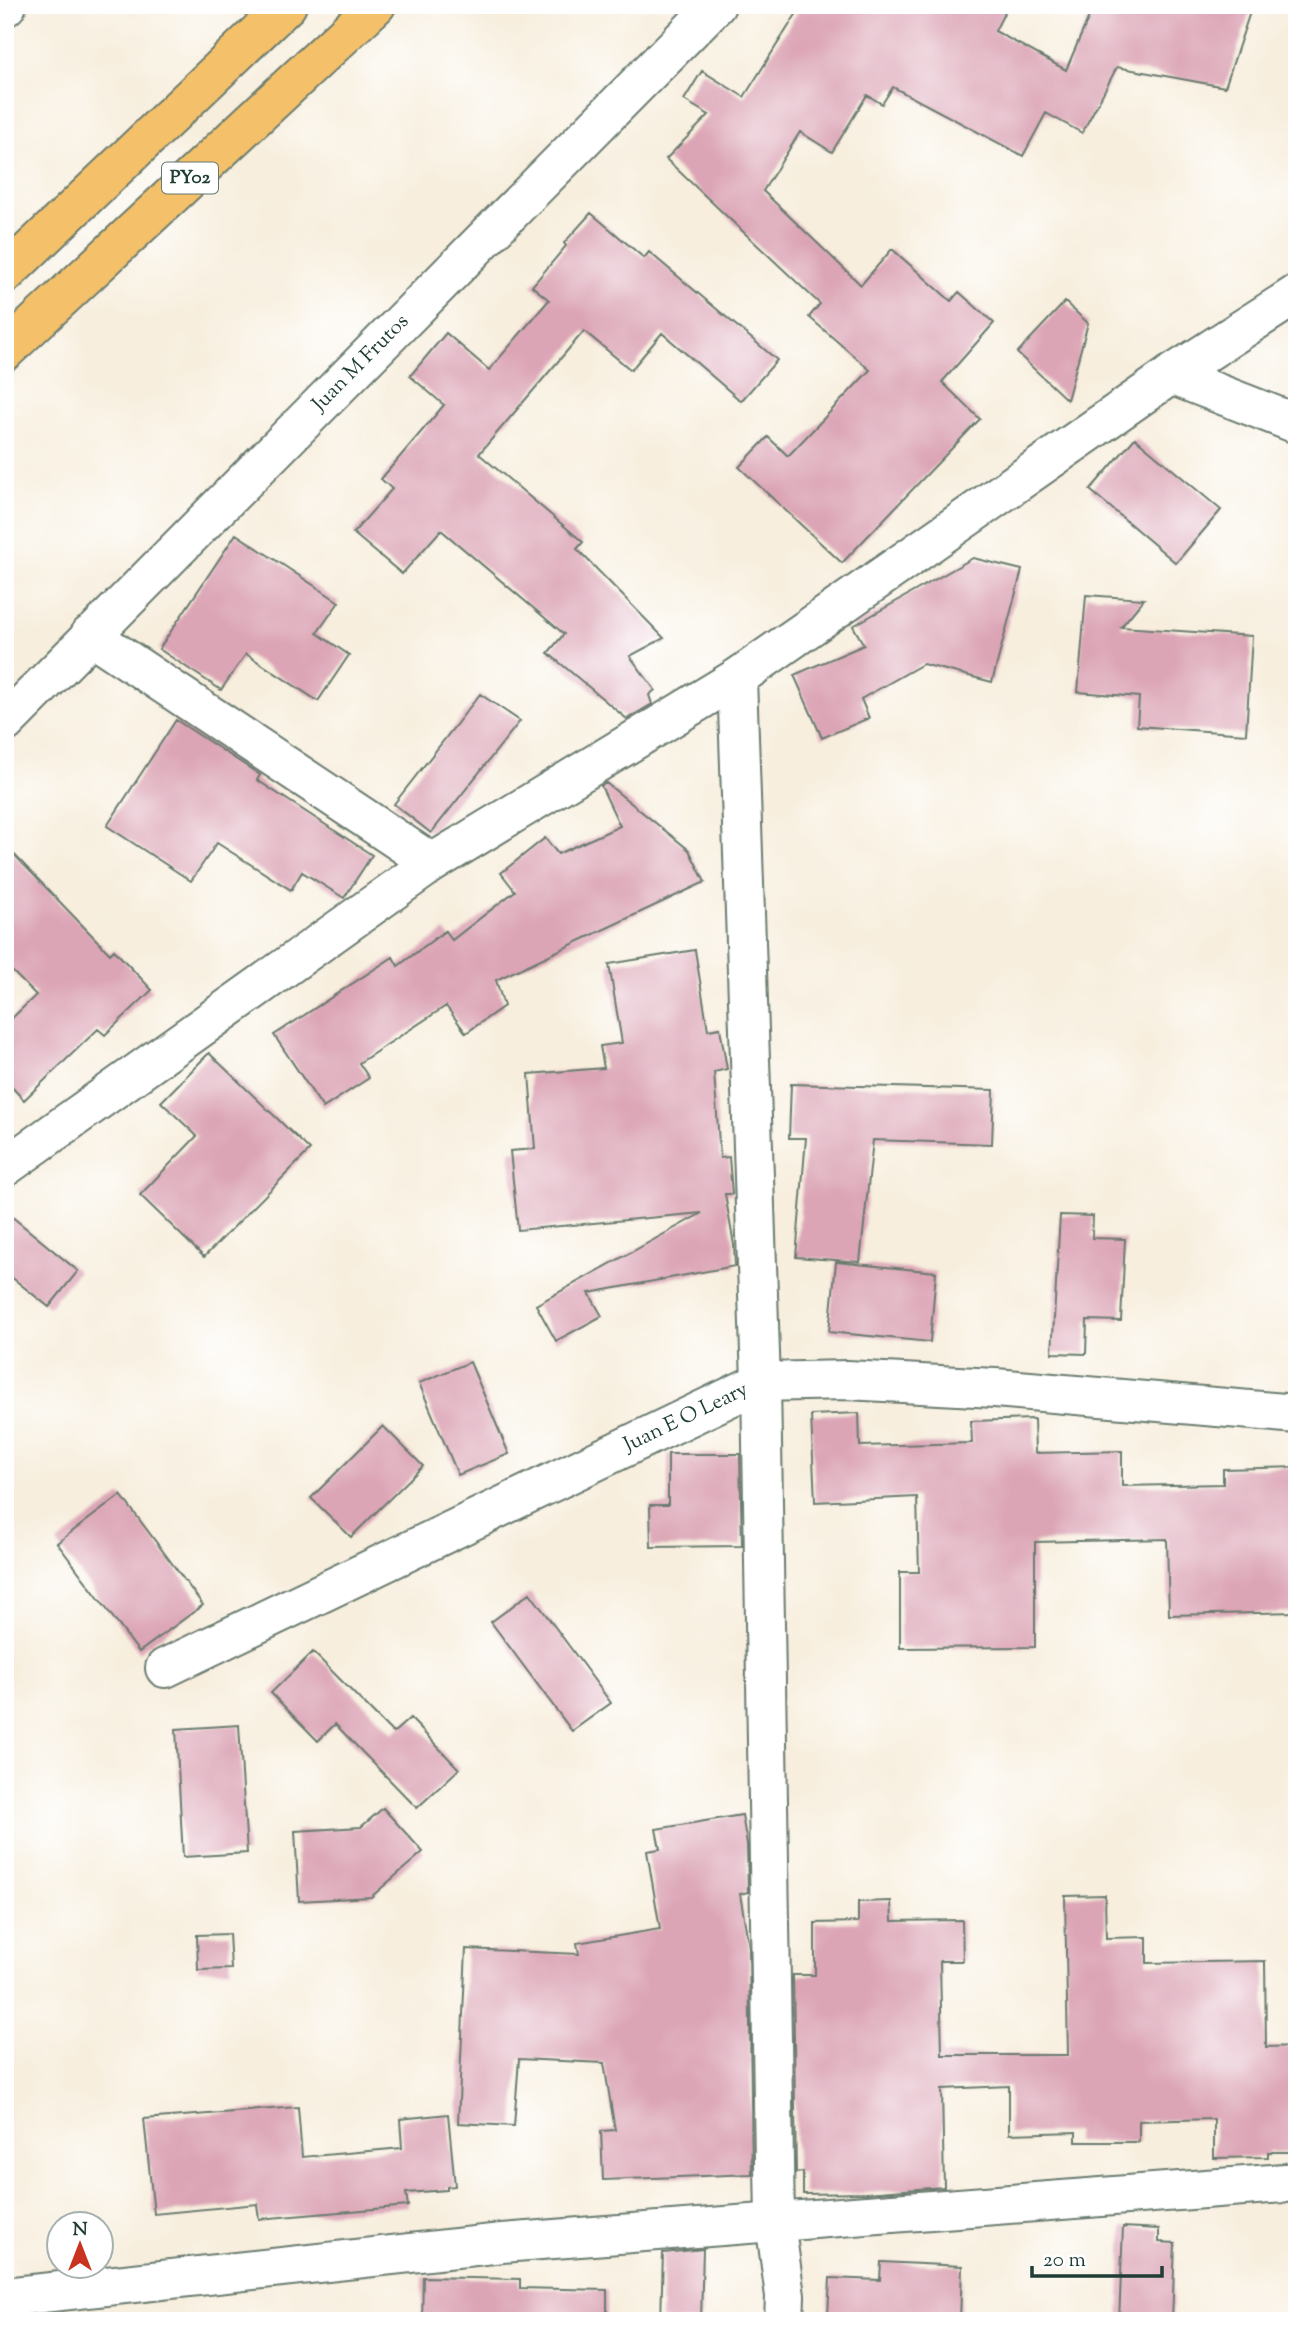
<svg xmlns="http://www.w3.org/2000/svg" width="1302" height="2326" font-family="'Sorts Mill Goudy',serif">
  <style>
    .building { fill: #dca5b6 }
    .lines { fill: none; stroke-linecap: round; stroke-linejoin: round }
    .minor-casing { stroke: #6b7b6f; stroke-width: 42 }
    .trunk-casing { stroke: #6b7b6f; stroke-width: 42 }
    .minor { stroke: #fff; stroke-width: 38 }
    .trunk { stroke: #f4c16a; stroke-width: 38 }
    .labels { text-anchor: middle; dominant-baseline: central; stroke-width: 5; stroke-linejoin: round; paint-order: stroke }
    .shield { fill: #fff; stroke: #627771; stroke-width: 2 }
    .shield-label { font-size: 19px; font-weight: bold; fill: #1f3d34 }
    .street-label { font-size: 21px; fill: #1f3d34; stroke: #fff }
  </style>
  <rect width="100%" height="100%" fill="#fff"/>
  <filter id="ink" filterUnits="userSpaceOnUse"><feTurbulence type="fractalNoise" baseFrequency=".0143" numOctaves="2"/><feDisplacementMap in="SourceGraphic" scale="14" xChannelSelector="R" yChannelSelector="G"/><feConvolveMatrix kernelMatrix="1 2 1 2 8 2 1 2 1" color-interpolation-filters="sRGB"/></filter>
  <filter id="wash" filterUnits="userSpaceOnUse"><feTurbulence type="fractalNoise" baseFrequency=".00686" numOctaves="4" result="noise"/><feDisplacementMap in="SourceGraphic" scale="28" xChannelSelector="R" yChannelSelector="G"/><feGaussianBlur stdDeviation="1.57" result="paint"/><feColorMatrix in="noise" values="0 0 0 0 0 0 0 0 0 0 0 0 0 0 0 0 0 1.4 0 .05"/><feComposite in="paint" operator="in"/></filter>
  <g filter="url(#wash)">
    <rect width="100%" height="100%" fill="#f7eedd"/>
    <g id="blocks">
      <!-- building -->
      <path class="building" d="M802 5H1008L995 31 1066 70 1094 5H1228L1251 9 1225 87 1117 67 1082 133 1046 113 1023 156 893 87 882 104 867 95 832 152 800 132 763 191 861 285 892 249 951 301 959 292 994 323 942 382 980 419 842 563 739 467 768 437 788 456 870 370 809 317 820 304 666 159 709 115 684 100 702 71 744 97Z
        M591 213 644 258 649 252 777 360 741 401 662 333 631 370 584 331 479 454 583 542 577 549 664 638 630 656 655 690 649 695 652 704 627 719 548 653 564 634 441 530 402 574 353 533 392 489 381 479 444 405 410 376 446 333 489 370 549 300 532 286 566 246 564 243Z
        M1065 302 1088 323 1067 400 1017 353Z
        M1135 438 1221 510 1176 563 1090 490Z
        M236 534 339 602 317 633 349 655 318 701 246 654 221 690 159 649Z
        M973 558 1022 570 992 682 923 664 861 699 869 718 822 738 794 675 864 645 853 626Z
        M1086 595 1144 599 1121 627 1252 636 1246 734 1137 726 1139 697 1078 692Z
        M480 694 520 721 431 833 394 804Z
        M176 720 260 775 257 780 372 855 344 898 302 872 291 890 217 843 191 881 107 826Z
        M606 783 689 850 705 882 496 980 504 1006 466 1033 446 1006 359 1063 369 1078 323 1108 274 1035 393 957 398 966 445 931 452 940 515 891 501 873 545 838 558 854 620 826 601 786Z
        M5 845 110 954 114 950 152 990 105 1035 98 1029 24 1100 5 1080V1025L36 995 5 964Z
        M695 950 708 1030 720 1028 727 1069 714 1072 720 1158 729 1157 732 1194H725L734 1245 735 1266 589 1293 602 1316 556 1341 536 1305 702 1213 518 1230 510 1151 535 1149 529 1074 604 1068 600 1046 622 1043 609 964Z
        M209 1053 310 1150 204 1257 140 1195 197 1136 161 1102Z
        M791 1084 994 1090 992 1144 873 1140 860 1262 796 1257 806 1138H789Z
        M5 1211 78 1271 49 1307 5 1272Z
        M1060 1215 1093 1216 1092 1238 1125 1239 1121 1321 1087 1320 1086 1354 1052 1353Z
        M836 1262 936 1272 930 1342 829 1332Z
        M470 1362 509 1454 458 1475 419 1383Z
        M859 1413 860 1446 972 1443 971 1421 1034 1419 1035 1453 1122 1451V1486L1223 1484V1469L1297 1467V1612L1169 1615 1167 1539 1035 1542V1647L900 1648V1572H919L917 1497 815 1502 811 1415Z
        M383 1426 423 1466 351 1537 311 1498Z
        M668 1454H740L742 1546 651 1547 650 1505H668Z
        M121 1495 203 1605 139 1652 57 1543Z
        M530 1593 611 1703 572 1731 491 1622Z
        M313 1652 393 1733 410 1718 459 1769 417 1808 335 1724 318 1741 271 1693Z
        M239 1725 247 1853 183 1857 176 1729Z
        M383 1808 423 1852 371 1897 299 1901 295 1831 361 1827Z
        M742 1815 747 1844 748 1892 740 1894 749 1947 752 2174 603 2180 601 2131 615 2130 604 2063 519 2059 514 2126 458 2123 466 1949 579 1954 577 1943 660 1929 647 1851 660 1849 656 1829Z
        M1105 1895 1106 1938 1147 1937V1963L1265 1961 1266 2047 1297 2046V2152H1268V2157L1214 2158V2119L1139 2121V2142H1076V2132L1009 2134V2086L942 2089 944 2187 866 2193 803 2194V2172L796 2173 793 1975H815V1923L858 1922V1902L891 1901 892 1921 962 1920 963 1961H940L942 2055H1068L1065 1896Z
        M229 1934 231 1969 198 1970 197 1935Z
        M298 2107 302 2157 402 2148 400 2119 448 2114 455 2186 447 2187V2190L406 2193 408 2206 259 2219 257 2204 154 2214 144 2119Z
        M1123 2227 1159 2229V2242L1175 2243 1172 2321H1119Z
        M703 2249 701 2321H661L663 2253Z
        M881 2262 962 2266 960 2320 828 2315 830 2278 880 2280Z
        M423 2277 520 2279V2288L607 2290V2321H422Z"/>
    </g>
  </g>
  <g filter="url(#ink)">
    <use href="#blocks" fill-opacity="0" stroke="#6b7b6f" stroke-width="2"/>
    <g class="lines">
      <defs>
        <g id="minor">
          <path d="M5 7 7 5"/>
          <path d="M1171 375 1297 424"/>
          <path d="M90 635 432 863"/>
          <path d="M737 678 761 1382 775 2222 785 2296 784 2321"/>
          <path id="s1" d="M5 723 716 5"/>
          <path d="M5 1167 432 863 737 678 1171 375 1297 294"/>
          <path id="s2" d="M165 1668 761 1382 847 1380 995 1388 1297 1414"/>
          <path d="M5 2297 502 2243 1297 2182"/>
        </g>
        <path id="trunk" d="M5 274 287 5
          M5 351 376 5"/>
      </defs>
      <!-- minor casing -->
      <use href="#minor" class="minor-casing"/>
      <!-- trunk casing -->
      <use href="#trunk" class="trunk-casing"/>
      <!-- minor -->
      <use href="#minor" class="minor"/>
      <!-- trunk -->
      <use href="#trunk" class="trunk"/>
    </g>
  </g>
  <g class="labels">
    <!-- shield labels -->
    <rect class="shield" x="162" y="162.5" width="56" height="31" rx="5"/>
    <g class="shield-label">
      <text x="190" y="178">PY02</text>
    </g>
    <!-- street labels -->
    <g class="street-label">
      <text stroke="none"><textPath href="#s1" startOffset="506">Juan M Frutos</textPath></text>
      <text stroke="none"><textPath href="#s2" startOffset="578">Juan E O Leary</textPath></text>
    </g>
  </g>
  <!-- margin -->
  <rect width="1302" height="2326" fill="none" stroke="#fff" stroke-width="28"/>
  <!-- north arrow -->
  <g transform="translate(80 2245)"><circle r="33" fill="#ffffff" stroke="#a5b1ae" stroke-width="2"/>
  <path d="M0-5L12 26L0 18L-12 26Z" fill="#c8321e"/>
  <text y="-10" font-size="19" font-weight="bold" text-anchor="middle" fill="#1f3d34">N</text>
  </g>
  <!-- scale -->
  <path d="M1032 2266v10h130v-10" fill="none" stroke="#1f3d34" stroke-width="3.5"/>
  <text x="1043" y="2266" font-size="21" fill="#1f3d34" stroke="#ffffff" stroke-width="5" paint-order="stroke">20 m</text>
</svg>
